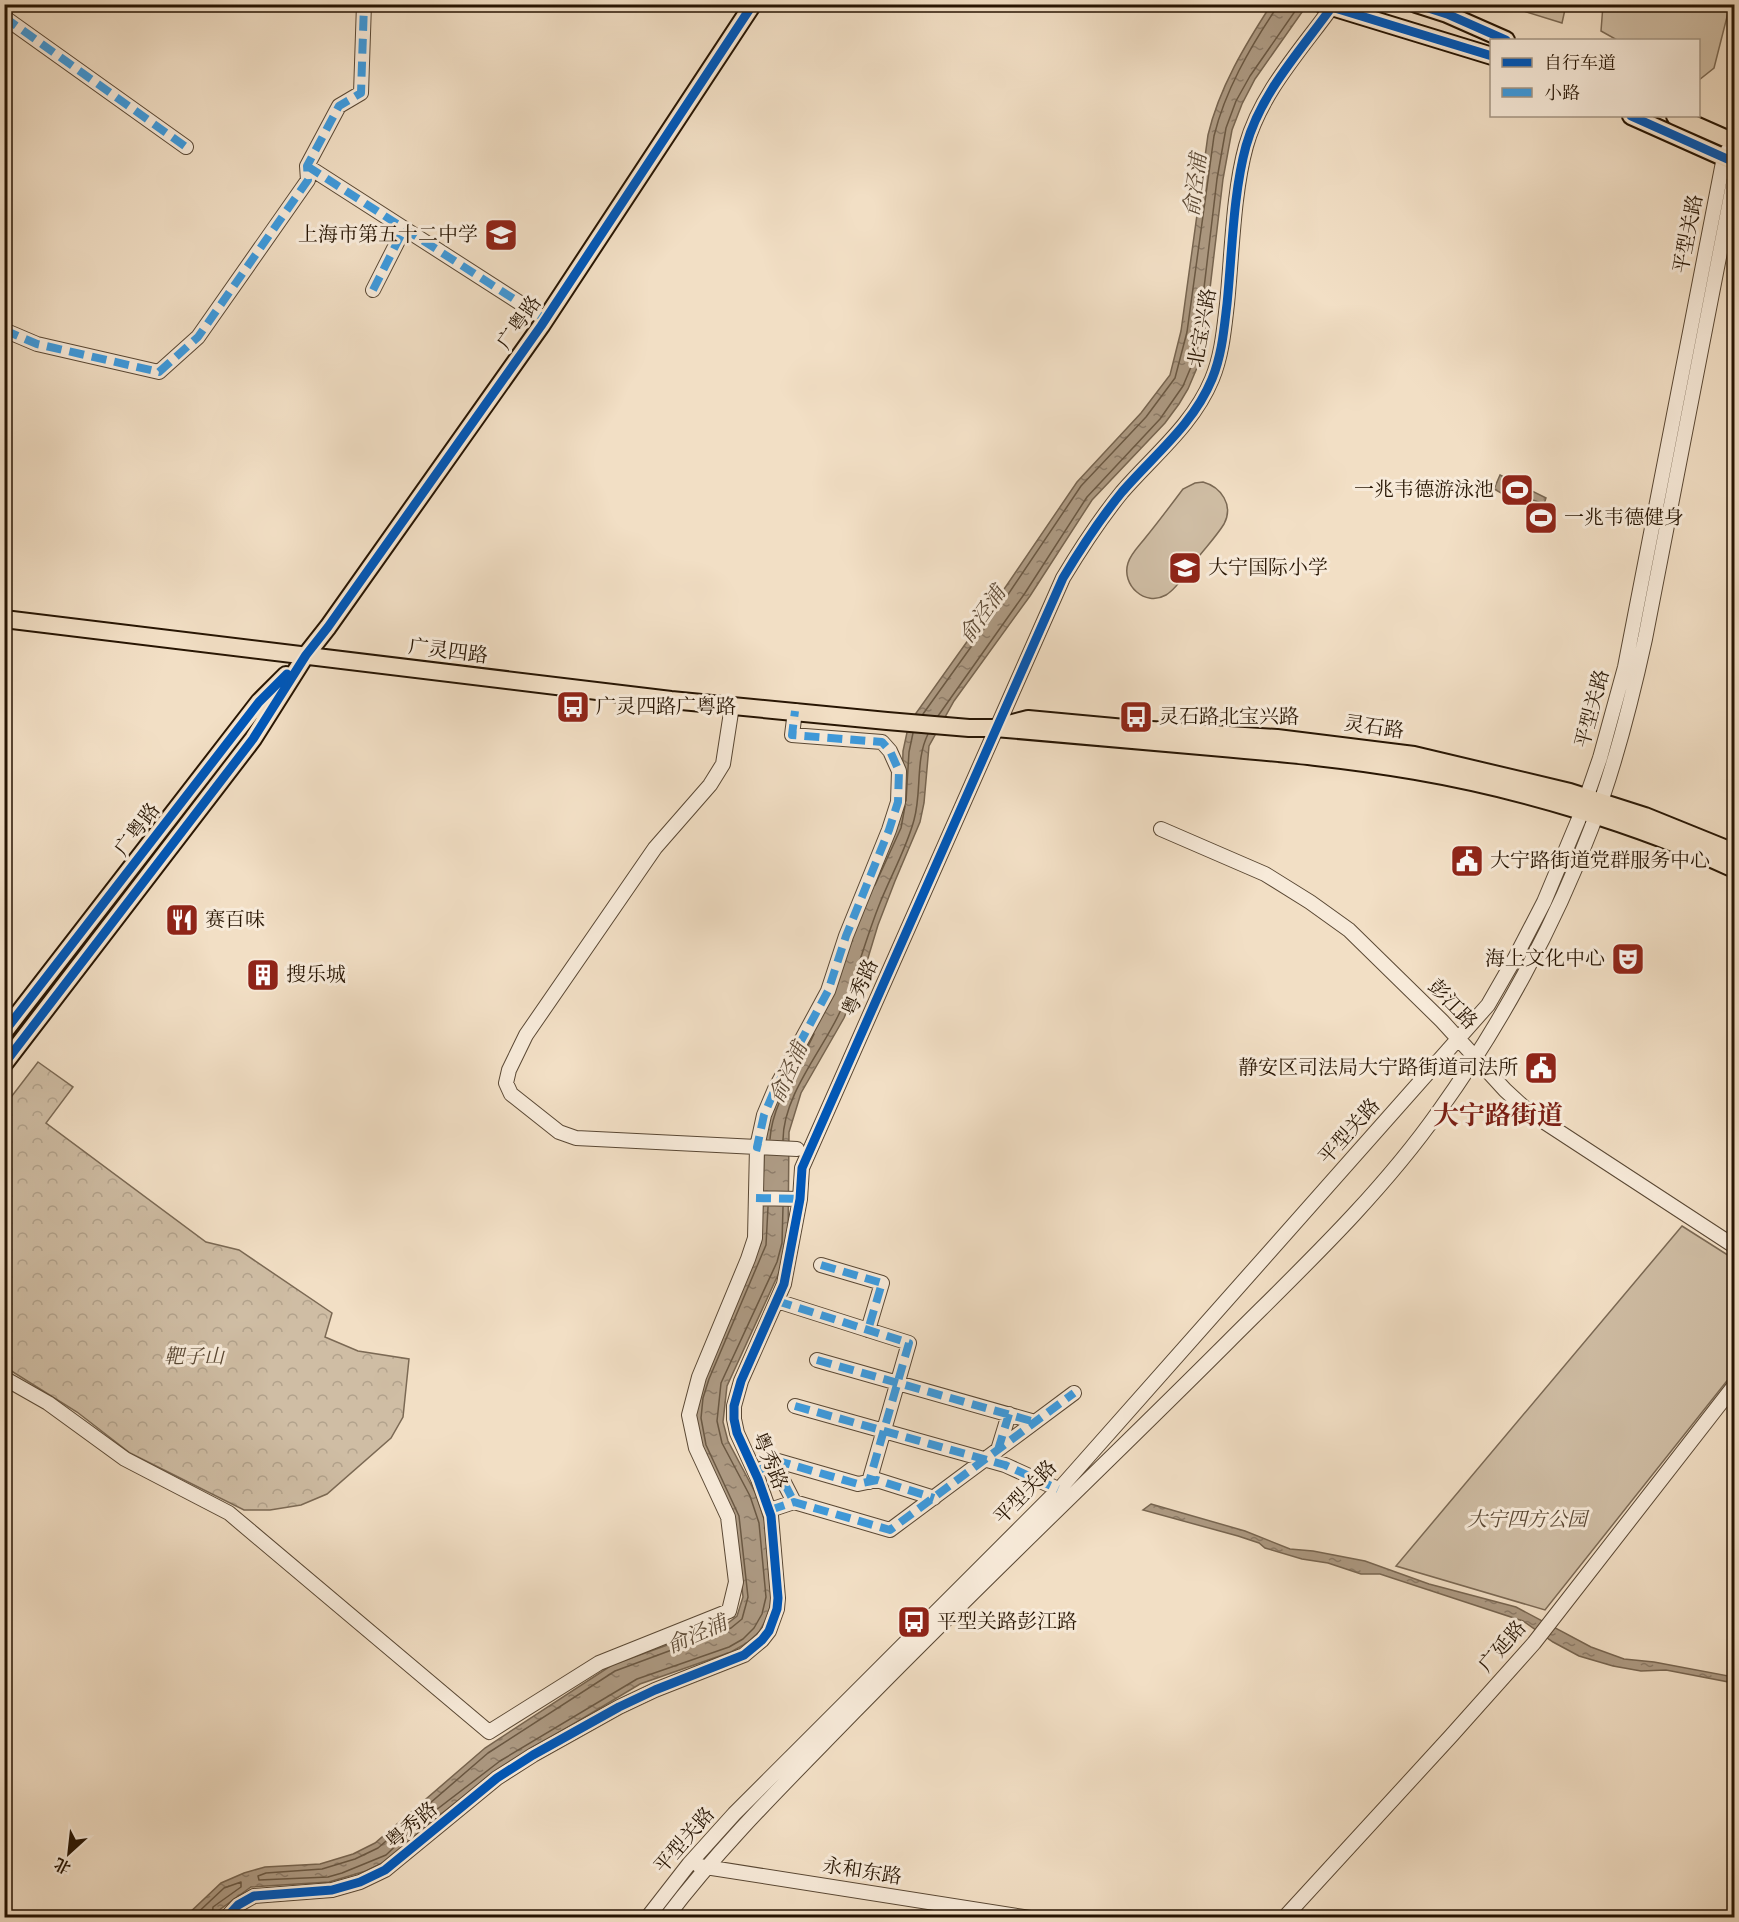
<svg xmlns="http://www.w3.org/2000/svg" width="1739" height="1922" font-family="'Libre Bodoni','Noto Serif SC',serif">
  <style>
    .green { fill: #cfbda4; stroke: #7b6954; stroke-width: 1.5 }
    .forest { fill: url(#forest-crowns); stroke: #7b6954; stroke-width: 1.5 }
    .water { fill: url(#water-ripples); stroke: #776550; stroke-width: 1.5 }
    .lines { fill: none; stroke-linecap: round; stroke-linejoin: round }
    .shore { stroke: #6a5843; stroke-width: 1.5 }
    .minor-casing { stroke: #5a4834; stroke-width: 16 }
    .major-casing { stroke: #271503; stroke-width: 20 }
    .minor { stroke: #f7ead9; stroke-width: 14 }
    .major { stroke: #f2dfc5; stroke-width: 16 }
    .quiet { stroke: #3d9add; stroke-width: 8; stroke-dasharray: 15 8; stroke-linecap: butt }
    .cycleway-casing { stroke: #f7ead9; stroke-width: 13 }
    .cycleway { stroke: #0057b8; stroke-width: 9 }
    .labels { text-anchor: middle; dominant-baseline: central; stroke-width: 6; stroke-linejoin: round; paint-order: stroke }
    .street-label { font-size: 20px; fill: #271503; stroke: #f7ead9 }
    .poi-label { font-size: 20px; fill: #271503; stroke: #f7ead9; text-anchor: start }
    .park-label { font-size: 20px; font-style: italic; fill: #594733; stroke: #f7ead9 }
    .water-label { font-size: 21px; font-style: italic; fill: #5d4a36; stroke: #f7ead9 }
    .district-label { font-size: 26px; font-weight: bold; fill: #7a1f14; stroke: #f7ead9 }
  </style>
  <defs>
    <pattern id="forest-crowns" width="20" height="18" patternUnits="userSpaceOnUse" patternTransform="scale(1.5)"><rect width="20" height="18" fill="#cfbda4"/><path d="M2 6a3 3 0 1 1 6 0M12 15a3 3 0 1 1 6 0" fill="none" stroke="#b2a28c"/></pattern>
    <pattern id="water-ripples" width="26" height="14" patternUnits="userSpaceOnUse" patternTransform="scale(1.5)"><rect width="26" height="14" fill="#ad9a83"/><path d="M2 4q2-2 4 0t4 0M15 11q2-2 4 0t4 0" fill="none" stroke="#8d7c69"/></pattern>
  </defs>
  <rect width="100%" height="100%" fill="#f2dfc5"/>
  <filter id="stains"><feTurbulence type="fractalNoise" baseFrequency=".00333" numOctaves="4"/><feColorMatrix values="0 0 0 0 .2 0 0 0 0 .09 0 0 0 0 .02 0 0 0 .5 -.17"/></filter>
  <radialGradient id="worn" r=".72"><stop offset=".6" stop-color="#630" stop-opacity="0"/><stop offset="1" stop-color="#630" stop-opacity=".3"/></radialGradient>
  <!-- green -->
  <path class="green" d="M1504 5H1566L1562 23Z
    M1603 5H1730L1714 68 1699 80 1698 40H1617L1601 31Z
    M1203 482C1221 487 1234 505 1224 524 1216 537 1205 548 1196 560 1187 571 1178 588 1166 595 1145 607 1121 585 1128 563 1131 553 1140 545 1146 537 1159 521 1171 505 1183 489L1195 483Z
    M1682 1226 1734 1259V1372L1545 1610 1396 1566Z"/>
  <!-- forest -->
  <path class="forest" d="M38 1062 73 1087 46 1123 206 1242 239 1250 332 1313 325 1337 358 1351 409 1359 403 1417 391 1438 327 1494 301 1505 270 1510H244L130 1453 77 1412 5 1367V1105Z"/>
  <!-- water -->
  <path class="water" d="M1271 5H1307L1255 79 1242 104 1232 130 1223 179 1202 356 1188 389 1179 404 1165 423 1092 500 1030 596 954 701 929 746 924 803 920 822 895 881 878 925 868 958 844 1018 801 1093 789 1132 788 1244 783 1264 727 1386 723 1422 728 1441 756 1494 765 1522 772 1598 768 1616 759 1632 747 1643 731 1652 640 1684 503 1766 427 1825 389 1860 366 1871 329 1882 251 1887 218 1911 216 1917 184 1918 221 1883 244 1873 265 1867 320 1864 353 1854 375 1843 485 1748 612 1665 728 1623 737 1616 743 1597 734 1518 700 1446 695 1418 704 1377 761 1243 765 1127 798 1056 902 792 903 751 909 723 996 601 1077 482 1141 413 1170 375 1181 331 1208 135C1219 88 1245 45 1271 5Z
    M1500 475 1546 498 1544 504 1533 500 1515 501 1494 489Z
    M1151 1504 1245 1531 1290 1549 1313 1551 1365 1561 1429 1584 1516 1607 1591 1647 1624 1659 1654 1662 1734 1677V1683L1666 1670 1641 1671 1613 1666 1579 1656 1553 1642 1523 1621 1380 1574H1361L1328 1563 1302 1559 1265 1548 1259 1543 1238 1536 1143 1510Z"/>
  <g class="lines">
    <!-- shore -->
    <path class="shore" d="M923 714 1001 605 1081 486 1146 417 1175 378 1187 332 1214 136C1225 91 1249 49 1275 10L1276 4
      M938 716 1025 593 1087 497 1160 419 1183 386 1196 355 1217 179 1226 128 1236 101 1250 76 1300 4
      M906 801 909 752 913 733
      M875 885 901 828 905 806
      M770 1139C772 1103 799 1067 814 1034
      M783 1140C783 1097 820 1053 838 1016 855 981 864 944 878 908 889 879 906 850 914 820 922 792 915 760 928 734
      M768 1207 766 1245 709 1379 703 1398 701 1418 706 1445 739 1516 748 1597 742 1619 731 1628 615 1671 488 1753 378 1848 355 1859 322 1869 266 1873 258 1876 259 1880 328 1877 342 1873 386 1855 423 1820 500 1761 637 1679 729 1647 743 1639 754 1628 762 1614 766 1597 759 1523 750 1496 722 1443 717 1421 721 1383 777 1262 782 1243 783 1207
      M192 1918 224 1888 241 1882V1887L213 1907 212 1918"/>
    <defs>
      <path id="minor" d="M4 17 186 147
        M307 166 545 319
        M373 290 404 229
        M4 330 37 344 159 372 198 337 308 180 307 166 339 106 361 93 364 4
        M795 711 792 735 882 742 890 751 899 771 898 802 889 830 846 936 828 991 775 1089 764 1115 757 1147 797 1149
        M1161 829 1265 874 1310 902 1349 930 1442 1021 1505 1090 1529 1112 1734 1246
        M756 1198 800 1199
        M821 1265 882 1283 868 1330
        M777 1301 909 1343 869 1482
        M817 1360 1035 1422
        M4 1378 48 1403 125 1459 229 1513 489 1732 599 1663 729 1611 736 1582 728 1517 696 1448 689 1415 699 1377 748 1259 755 1238 757 1147 576 1138 559 1132 511 1094 506 1083 509 1070 526 1035 655 848 710 785 723 764 732 706
        M795 1406 1005 1465 1058 1489
        M998 1450 1009 1414
        M774 1463 794 1502
        M755 1472 778 1461 858 1484 877 1480 934 1498
        M770 1510 794 1502 890 1530 1074 1393
        M699 1866 1030 1918
        M226 1918 238 1905 254 1896 332 1890 360 1882 385 1870 497 1778 533 1755 619 1707 655 1690 744 1655 762 1640 769 1631 777 1609 778 1598 771 1516 758 1479 737 1433 734 1419V1406L741 1381 784 1284 800 1199 802 1168 1063 578C1081 548 1100 519 1122 492 1154 455 1193 425 1212 379 1222 355 1224 329 1227 304 1232 255 1233 193 1246 146 1261 92 1302 49 1334 4
        M647 1918 689 1864 734 1814 1063 1485 1488 1005 1515 958 1544 902 1580 816 1600 758 1625 667 1724 157 1728 150
        M666 1918C723 1843 790 1778 855 1711 977 1586 1105 1465 1229 1341 1302 1268 1379 1196 1439 1111 1500 1026 1554 927 1591 829 1615 767 1631 703 1645 639L1734 180
        M1284 1918 1451 1736 1534 1643 1734 1386"/>
      <path id="major" d="M1322 4 1492 56
        M1416 4 1447 14 1506 40
        M1631 116 1734 162
        M1675 116 1734 142
        M4 619 671 700 887 721 969 728H995C1068 734 1140 741 1212 747 1280 753 1348 759 1415 771 1520 789 1637 824 1734 869
        M1005 725 1028 719 1136 729 1277 738 1414 755 1570 792 1645 816 1734 852
        M4 1032 259 702 286 675
        M4 1064 253 739 306 655 328 627 541 326 753 4"/>
    </defs>
    <!-- minor casing -->
    <use href="#minor" class="minor-casing"/>
    <!-- major casing -->
    <use href="#major" class="major-casing"/>
    <!-- minor -->
    <use href="#minor" class="minor"/>
    <!-- major -->
    <use href="#major" class="major"/>
    <!-- quiet -->
    <path class="quiet" d="M4 17 186 147
      M307 166 545 319
      M373 290 404 229
      M4 330 37 344 159 372 198 337 308 180 307 166 339 106 361 93 364 4
      M761 1148 757 1147 764 1115 775 1089 828 991 846 936 889 830 898 802 899 771 890 751 882 742 792 735 795 711
      M756 1198 800 1199
      M821 1265 882 1283 868 1330
      M777 1301 909 1343 869 1482
      M817 1360 1035 1422
      M795 1406 1005 1465 1058 1489
      M998 1450 1009 1414
      M774 1463 794 1502
      M755 1472 778 1461 858 1484 877 1480 934 1498
      M770 1510 794 1502 890 1530 1074 1393"/>
    <defs>
      <path id="cycleway" d="M1416 4 1447 14 1506 40
        M1325 5 1492 56
        M1631 116 1734 162
        M4 1032 259 702 287 674
        M4 1064 253 739 306 655 328 627 541 326 753 4
        M226 1918 238 1905 254 1896 332 1890 360 1882 385 1870 497 1778 533 1755 619 1707 655 1690 744 1655 762 1640 769 1631 777 1609 778 1598 771 1516 758 1479 737 1433 734 1419V1406L741 1381 784 1284 800 1199 802 1168 1063 578C1081 548 1100 519 1122 492 1154 455 1193 425 1212 379 1222 355 1224 329 1227 304 1232 255 1233 193 1246 146 1261 92 1302 49 1334 4"/>
    </defs>
    <!-- cycleway casing -->
    <use href="#cycleway" class="cycleway-casing"/>
    <!-- cycleway -->
    <use href="#cycleway" class="cycleway"/>
  </g>
  <!-- icons -->
  <defs>
    <symbol id="school-square" viewBox="-11 -11 22 22"><rect x="-9" y="-9" width="18" height="18" rx="4" fill="#8f2418" stroke="#f7ead9"/><path d="M0-5L7-2L0 1L-7-2ZM-4 1L0 2.5L4 1V4Q0 6-4 4Z" fill="#fff"/></symbol>
    <symbol id="stadium-square" viewBox="-11 -11 22 22"><rect x="-9" y="-9" width="18" height="18" rx="4" fill="#8f2418" stroke="#f7ead9"/><path d="M0-5a6.5 5 0 1 0 0 10a6.5 5 0 1 0 0-10ZM-3.5-1.8h7v3.6h-7Z" fill="#fff"/></symbol>
    <symbol id="bus-square" viewBox="-11 -11 22 22"><rect x="-9" y="-9" width="18" height="18" rx="4" fill="#8f2418" stroke="#f7ead9"/><path d="M-5-6H5V4H4V6H2V4H-2V6H-4V4H-5ZM-3.5-4V0h7V-4ZM-3.5 1.2v1.5H-2V1.2ZM2 1.2v1.5H3.5V1.2Z" fill="#fff"/></symbol>
    <symbol id="civic-square" viewBox="-11 -11 22 22"><rect x="-9" y="-9" width="18" height="18" rx="4" fill="#8f2418" stroke="#f7ead9"/><path d="M-.6-6.5H3V-4.5H.6V-3L4-1V1h2V6H-6V1h2V-1L-.6-3ZM-1.2 2.5V6h2.4V2.5Z" fill="#fff"/></symbol>
    <symbol id="restaurant-square" viewBox="-11 -11 22 22"><rect x="-9" y="-9" width="18" height="18" rx="4" fill="#8f2418" stroke="#f7ead9"/><path d="M-5-6h1v4h1v-4h1v4h1v-4h1v5L-1.5 .5V6h-2V.5L-5-1ZM5-6V6H3V1.5H1.5Q1.5-4 5-6Z" fill="#fff"/></symbol>
    <symbol id="theatre-square" viewBox="-11 -11 22 22"><rect x="-9" y="-9" width="18" height="18" rx="4" fill="#8f2418" stroke="#f7ead9"/><path d="M-5-5.5Q0-4 5-5.5V0Q5 5 0 6Q-5 5-5 0ZM-3.3-2.5H-1v1.5H-3.3ZM1-2.5H3.3v1.5H1ZM-2.8 1Q0 5.5 2.8 1Z" fill="#fff"/></symbol>
    <symbol id="building-square" viewBox="-11 -11 22 22"><rect x="-9" y="-9" width="18" height="18" rx="4" fill="#8f2418" stroke="#f7ead9"/><path d="M-4-6H4V6H1V3H-1V6H-4ZM-2.5-4.3h1.7v1.8h-1.7ZM.8-4.3h1.7v1.8H.8ZM-2.5-1h1.7V.8h-1.7ZM.8-1h1.7V.8H.8Z" fill="#fff"/></symbol>
  </defs>
  <g fill-rule="evenodd">
    <use href="#school-square" x="482" y="216" width="38" height="38"/>
    <use href="#stadium-square" x="1498" y="471" width="38" height="38"/>
    <use href="#stadium-square" x="1522" y="499" width="38" height="38"/>
    <use href="#school-square" x="1166" y="549" width="38" height="38"/>
    <use href="#bus-square" x="554" y="688" width="38" height="38"/>
    <use href="#bus-square" x="1117" y="698" width="38" height="38"/>
    <use href="#civic-square" x="1448" y="842" width="38" height="38"/>
    <use href="#restaurant-square" x="163" y="901" width="38" height="38"/>
    <use href="#theatre-square" x="1609" y="940" width="38" height="38"/>
    <use href="#building-square" x="244" y="956" width="38" height="38"/>
    <use href="#civic-square" x="1522" y="1049" width="38" height="38"/>
    <use href="#bus-square" x="895" y="1603" width="38" height="38"/>
  </g>
  <g class="labels">
    <!-- street labels -->
    <g class="street-label">
      <text transform="translate(1689 234) rotate(-79)">平型关路</text>
      <text transform="translate(520 323) rotate(-55)">广粤路</text>
      <text transform="translate(1203 328) rotate(-80)">北宝兴路</text>
      <text transform="translate(448 652) rotate(7)">广灵四路</text>
      <text transform="translate(1593 709) rotate(-75)">平型关路</text>
      <text transform="translate(1374 728) rotate(8)">灵石路</text>
      <text transform="translate(138 830) rotate(-53)">广粤路</text>
      <text transform="translate(861 988) rotate(-66)">粤秀路</text>
      <text transform="translate(1452 1005) rotate(46)">彭江路</text>
      <text transform="translate(1350 1132) rotate(-48)">平型关路</text>
      <text transform="translate(769 1461) rotate(67)">粤秀路</text>
      <text transform="translate(1026 1493) rotate(-46)">平型关路</text>
      <text transform="translate(1503 1647) rotate(-49)">广延路</text>
      <text transform="translate(412 1826) rotate(-40)">粤秀路</text>
      <text transform="translate(685 1841) rotate(-49)">平型关路</text>
      <text transform="translate(862 1872) rotate(9)">永和东路</text>
    </g>
    <!-- poi labels -->
    <g class="poi-label">
      <text x="478" y="235" text-anchor="end">上海市第五十二中学</text>
      <text x="1494" y="490" text-anchor="end">一兆韦德游泳池</text>
      <text x="1564" y="518">一兆韦德健身</text>
      <text x="1208" y="568">大宁国际小学</text>
      <text x="596" y="707">广灵四路广粤路</text>
      <text x="1159" y="717">灵石路北宝兴路</text>
      <text x="1490" y="861">大宁路街道党群服务中心</text>
      <text x="205" y="920">赛百味</text>
      <text x="1605" y="959" text-anchor="end">海上文化中心</text>
      <text x="286" y="975">搜乐城</text>
      <text x="1518" y="1068" text-anchor="end">静安区司法局大宁路街道司法所</text>
      <text x="937" y="1622">平型关路彭江路</text>
    </g>
    <!-- park labels -->
    <g class="park-label">
      <text x="194" y="1357">靶子山</text>
      <text x="1527" y="1520">大宁四方公园</text>
    </g>
    <!-- water labels -->
    <g class="water-label">
      <text transform="translate(1196 185) rotate(-83)">俞泾浦</text>
      <text transform="translate(983 615) rotate(-55)">俞泾浦</text>
      <text transform="translate(789 1073) rotate(-66)">俞泾浦</text>
      <text transform="translate(697 1635) rotate(-24)">俞泾浦</text>
    </g>
    <!-- district labels -->
    <g class="district-label">
      <text x="1498" y="1116">大宁路街道</text>
    </g>
  </g>
  <!-- margin -->
  <rect width="1739" height="1922" fill="none" stroke="#f2dfc5" stroke-width="24"/>
  <rect x="6" y="6" width="1727" height="1910" fill="none" stroke="#271503" stroke-width="3"/>
  <rect x="12" y="12" width="1715" height="1898" fill="none" stroke="#271503" stroke-width="1.5"/>
  <!-- legend -->
  <rect x="1490" y="39" width="210" height="78" fill="#f7ead9" stroke="#a49583" stroke-width="1.5"/>
  <rect x="1502" y="58" width="30" height="9" fill="#0057b8" stroke="#a49583" stroke-width="1.5"/>
  <text x="1544" y="69" font-size="18" fill="#271503">自行车道</text>
  <rect x="1502" y="88" width="30" height="9" fill="#3d9add" stroke="#a49583" stroke-width="1.5"/>
  <text x="1544" y="99" font-size="18" fill="#271503">小路</text>
  <!-- north arrow -->
  <g transform="translate(69 1853) rotate(207)" stroke="#f7ead9" stroke-width="4.5" paint-order="stroke">
  <path d="M0-4.5L10 22L0 15L-10 22Z" fill="#271503"/>
  <text y="-9" font-size="16" font-weight="bold" text-anchor="middle" fill="#271503">北</text>
  </g>
  <rect width="100%" height="100%" filter="url(#stains)"/>
  <rect width="100%" height="100%" fill="url(#worn)"/>
</svg>
